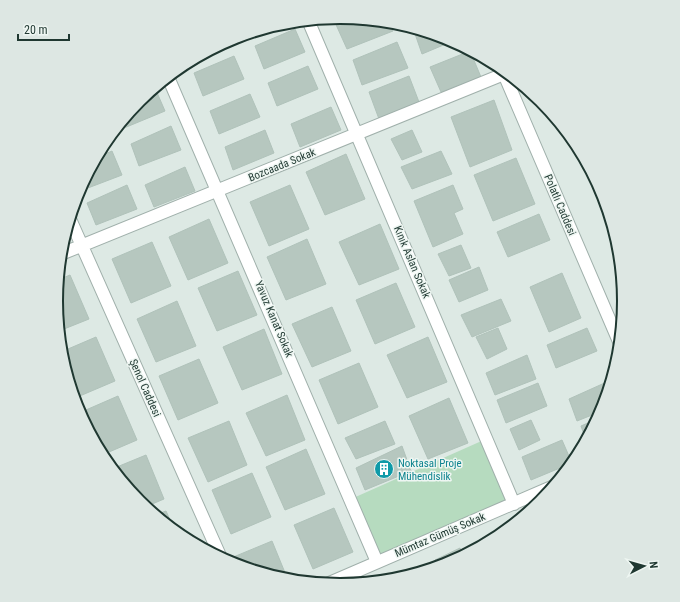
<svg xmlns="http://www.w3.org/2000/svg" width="680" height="602" font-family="'Roboto Condensed',sans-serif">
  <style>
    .green { fill: #b6dbbf }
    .building { fill: #b6c7bf; stroke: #b0c2ba }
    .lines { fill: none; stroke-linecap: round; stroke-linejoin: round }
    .street-casing { stroke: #a0b0ab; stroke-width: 14 }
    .street { stroke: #fff; stroke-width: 12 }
    .rail-casing { stroke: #59746c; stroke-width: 4.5 }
    .rail { stroke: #eef6f2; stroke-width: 3; stroke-dasharray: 9; stroke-linecap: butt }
    .labels { text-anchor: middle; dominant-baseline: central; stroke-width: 3; stroke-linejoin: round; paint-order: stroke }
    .street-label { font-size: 11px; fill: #1f3831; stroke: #eef6f2 }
    .culture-label { font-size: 11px; fill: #0d838f; stroke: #eef6f2; text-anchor: start }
    .rim { fill: none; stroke: #1f3831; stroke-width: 2 }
  </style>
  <rect width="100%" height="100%" fill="#dde9e4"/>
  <!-- green -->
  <path class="green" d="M486 439 514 504 377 562 351 499Z"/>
  <!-- building -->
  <path class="building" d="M340 17 389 22 393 31 347 49 333 18Z
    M413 28 449 39 453 41 422 54Z
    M295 29 305 52 264 69 255 46Z
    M229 40 231 45 190 62 189 61Z
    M397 42 408 68 362 85 353 60Z
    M470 51 481 77 441 92 430 67Z
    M234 56 244 79 203 96 194 73Z
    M308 66 318 89 277 106 268 83Z
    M409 76 419 102 379 119 369 92Z
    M155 88 165 111 124 128 121 122 139 100Z
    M250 94 260 117 219 134 210 111Z
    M494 100 512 150 470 167 451 117Z
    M331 107 341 130 300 147 291 124Z
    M171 126 181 150 139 166 131 144Z
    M265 130 274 153 233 170 225 147Z
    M412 130 422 152 402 160 391 139Z
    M112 151 122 175 80 191 79 189 96 158Z
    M441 151 452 174 412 189 401 167Z
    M346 154 365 199 325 215 306 172Z
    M516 158 535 204 493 221 474 175Z
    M185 167 195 191 154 207 145 185Z
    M127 185 137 209 96 225 87 203Z
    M290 185 309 229 269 246 250 202Z
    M453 185 463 209 454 213 463 234 433 247 414 201Z
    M539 214 550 240 508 257 497 232Z
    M209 219 228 263 188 280 169 237Z
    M380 224 399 269 359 285 339 242Z
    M307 239 326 284 286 300 267 257Z
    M152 242 171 286 131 303 112 259Z
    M461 245 471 268 449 276 438 254Z
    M479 267 488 290 459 302 449 280Z
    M238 271 257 315 217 331 198 288Z
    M562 273 581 318 549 332 530 287Z
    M70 275 89 319 59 331 56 301 58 280Z
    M396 283 415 327 375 344 356 300Z
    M501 299 511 321 472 337 461 315Z
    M177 301 196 346 156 362 137 319Z
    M332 307 351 351 312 367 292 324Z
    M498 328 507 349 487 359 476 337Z
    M587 328 597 351 556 368 547 345Z
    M264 329 282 374 242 390 223 347Z
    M96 337 115 381 75 398 61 352Z
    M428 337 447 382 407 398 387 355Z
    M527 355 536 379 495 395 486 373Z
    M199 359 218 403 178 420 159 376Z
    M359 363 378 407 338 424 319 380Z
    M609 381 610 384 602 411 577 421 569 399Z
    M538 383 547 406 506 423 497 400Z
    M287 395 305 440 266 456 246 413Z
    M118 396 137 440 102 455 79 413Z
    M449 398 468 443 428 459 409 416Z
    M597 419 586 440 581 426Z
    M531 420 540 440 519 450 510 429Z
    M229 421 247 465 208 482 188 438Z
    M385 421 395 444 356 459 345 438Z
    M562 440 572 463 531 480 522 457Z
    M402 446 411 471 365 490 356 468Z
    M306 449 325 494 285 510 266 467Z
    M146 455 164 499 145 507 112 469Z
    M252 473 271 517 231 534 212 490Z
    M334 508 353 552 313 569 294 525Z
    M166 511 175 531 155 515Z
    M502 533 498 537 472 551 470 548Z
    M272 541 288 580 234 564 231 558Z
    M460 548 463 556 437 567 435 560Z
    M427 564 429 569 403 577 402 576Z"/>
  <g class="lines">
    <defs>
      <path id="street" d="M308 20 514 504
        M501 67 620 344
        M168 77 377 562
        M70 219 221 558
        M61 254 504 74
        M327 584 554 486"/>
    </defs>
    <!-- street casing -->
    <use href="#street" class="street-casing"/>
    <!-- street -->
    <use href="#street" class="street"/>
    <defs>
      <path id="rail" d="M585 160 611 220"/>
    </defs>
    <!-- rail casing -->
    <use href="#rail" class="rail-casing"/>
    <!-- rail -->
    <use href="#rail" class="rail"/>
  </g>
  <!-- icons -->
  <defs>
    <symbol id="building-disc" viewBox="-11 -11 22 22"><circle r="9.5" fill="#0f9aa8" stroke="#eef6f2"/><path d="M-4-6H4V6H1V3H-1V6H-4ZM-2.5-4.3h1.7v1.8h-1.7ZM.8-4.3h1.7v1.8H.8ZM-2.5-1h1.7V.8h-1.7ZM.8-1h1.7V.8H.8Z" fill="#fff"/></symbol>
  </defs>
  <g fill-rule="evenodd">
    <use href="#building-disc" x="373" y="458" width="22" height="22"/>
  </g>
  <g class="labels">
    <!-- street labels -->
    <g class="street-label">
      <text transform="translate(282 165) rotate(-22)">Bozcaada Sokak</text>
      <text transform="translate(560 205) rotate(67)">Polatlı Caddesi</text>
      <text transform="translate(412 262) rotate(67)">Kınık Aslan Sokak</text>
      <text transform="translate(274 319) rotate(67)">Yavuz Kanat Sokak</text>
      <text transform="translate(145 388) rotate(66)">Şenol Caddesi</text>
      <text transform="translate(440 535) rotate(-23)">Mümtaz Gümüş Sokak</text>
    </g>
    <!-- culture labels -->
    <g class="culture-label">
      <text x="398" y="463">Noktasal Proje<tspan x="398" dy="13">Mühendislik</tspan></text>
    </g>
  </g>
  <!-- crop -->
  <path d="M0 0H680V602H0ZM63 301a277 277 0 1 1 554 0a277 277 0 1 1-554 0Z" fill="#dde7e3" fill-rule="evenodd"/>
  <path class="rim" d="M63 301a277 277 0 1 1 554 0a277 277 0 1 1-554 0Z"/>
  <!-- north arrow -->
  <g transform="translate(644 566) rotate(84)" stroke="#eef6f2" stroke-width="3" paint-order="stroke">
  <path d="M0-3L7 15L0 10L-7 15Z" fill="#1f3831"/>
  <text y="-6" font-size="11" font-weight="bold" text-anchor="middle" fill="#1f3831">N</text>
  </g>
  <!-- scale -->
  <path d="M18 34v6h51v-6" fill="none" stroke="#1f3831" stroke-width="2"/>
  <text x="24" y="34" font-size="12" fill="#1f3831" stroke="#eef6f2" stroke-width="3" paint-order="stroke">20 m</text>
</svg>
